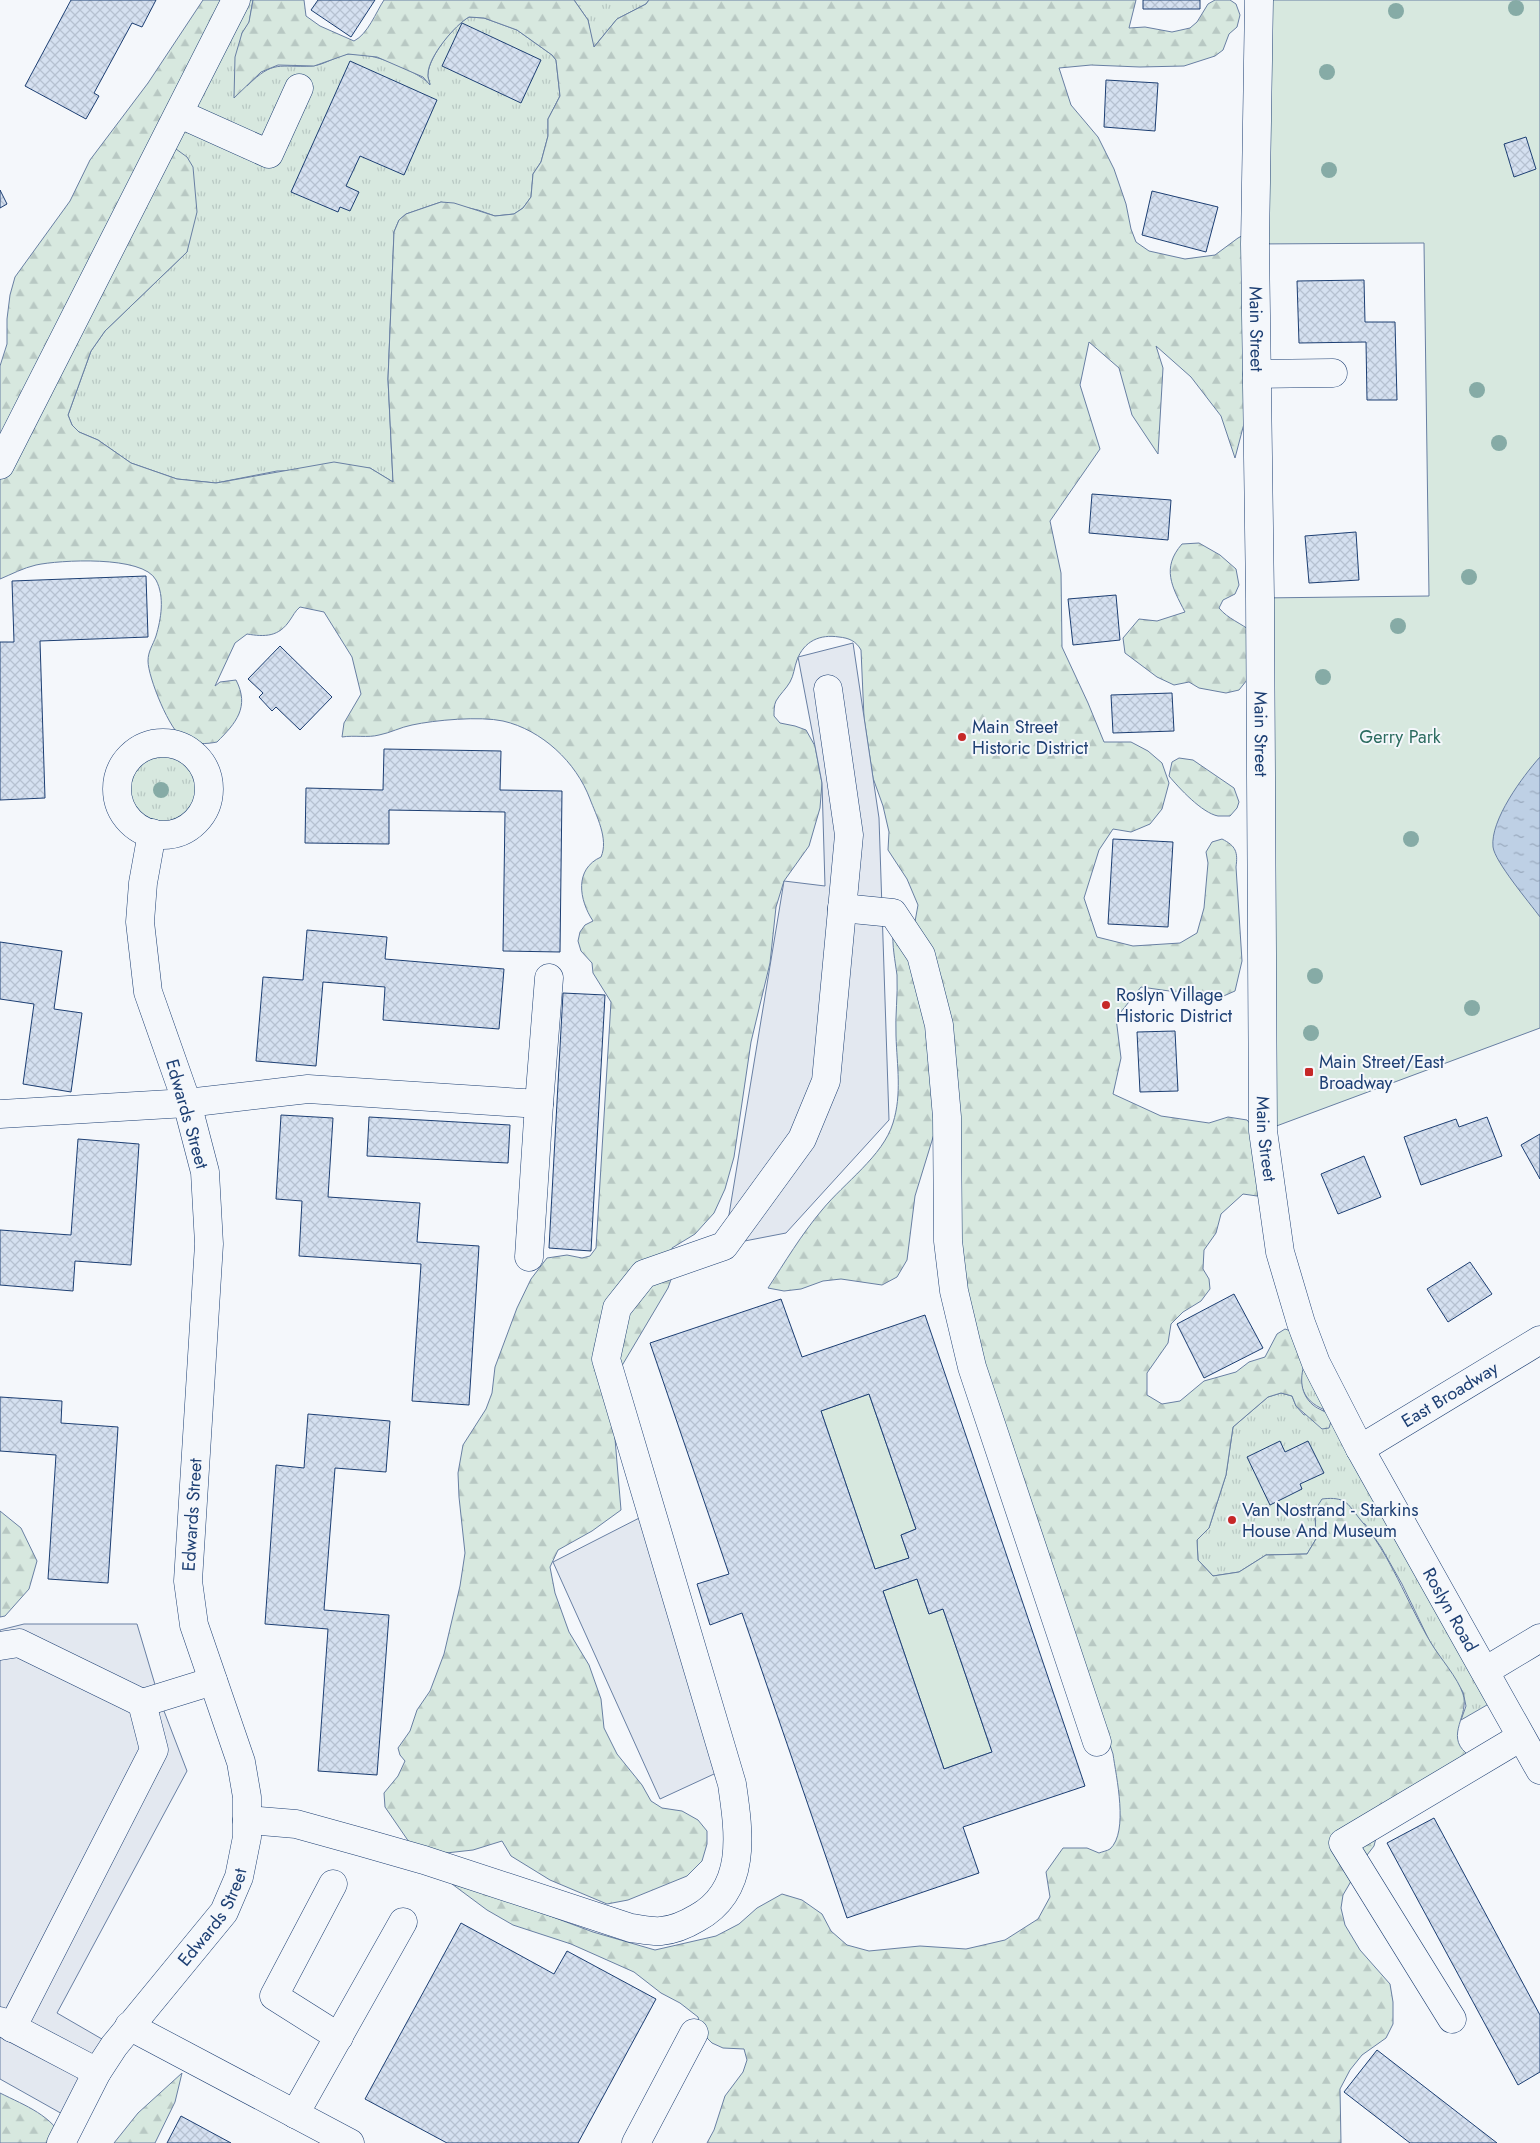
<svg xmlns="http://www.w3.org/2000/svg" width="1540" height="2143" font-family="Jost,sans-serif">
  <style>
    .grass { fill: url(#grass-tufts); stroke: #687fa3 }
    .forest { fill: url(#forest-firs); stroke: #687fa3 }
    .park { fill: #d7e8df; stroke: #687fa3 }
    .parking { fill: #e3e8f0; stroke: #687fa3 }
    .water { fill: url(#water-ripples); stroke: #687fa3 }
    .building { fill: url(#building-cross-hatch); stroke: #1d3f73; fill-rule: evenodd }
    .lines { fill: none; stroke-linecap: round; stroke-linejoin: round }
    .minor-casing { stroke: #1d3f73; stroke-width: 29 }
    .major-casing { stroke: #1d3f73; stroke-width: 29 }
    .minor { stroke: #f4f7fb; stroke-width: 28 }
    .major { stroke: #f4f7fb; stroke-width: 28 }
    .tree { fill: #86aba6 }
    .poi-dot { fill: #c62828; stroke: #f4f7fb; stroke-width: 2 }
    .labels { text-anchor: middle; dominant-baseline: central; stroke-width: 4; stroke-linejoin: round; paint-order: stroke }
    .street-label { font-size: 18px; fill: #1d3f73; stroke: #f4f7fb }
    .poi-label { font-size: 18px; fill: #1d3f73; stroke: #f4f7fb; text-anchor: start }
    .park-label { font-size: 18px; fill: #2c6c60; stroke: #f4f7fb }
  </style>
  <defs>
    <pattern id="grass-tufts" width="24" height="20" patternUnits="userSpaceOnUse" patternTransform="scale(1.25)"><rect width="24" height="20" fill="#d7e8df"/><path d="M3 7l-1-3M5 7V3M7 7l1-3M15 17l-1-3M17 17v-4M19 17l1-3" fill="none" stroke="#b8c8c3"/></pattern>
    <pattern id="forest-firs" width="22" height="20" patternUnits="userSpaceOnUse" patternTransform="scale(1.25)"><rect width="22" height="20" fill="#d7e8df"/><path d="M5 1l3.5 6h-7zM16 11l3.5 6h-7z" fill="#b8c8c3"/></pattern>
    <pattern id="water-ripples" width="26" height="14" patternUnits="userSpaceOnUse" patternTransform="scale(1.25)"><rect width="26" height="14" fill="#bed0e5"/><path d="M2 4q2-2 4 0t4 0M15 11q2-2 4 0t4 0" fill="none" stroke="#9aaabe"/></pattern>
    <pattern id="building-cross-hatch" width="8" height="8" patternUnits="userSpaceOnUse" patternTransform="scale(1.25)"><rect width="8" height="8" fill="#d5e0f0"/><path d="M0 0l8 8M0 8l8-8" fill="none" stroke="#b6c1d1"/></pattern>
  </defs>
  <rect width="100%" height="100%" fill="#f4f7fb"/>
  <!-- grass -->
  <path class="grass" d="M226 0H253L249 23 242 33 247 86C274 59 279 68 312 66 325 65 337 55 349 54 372 52 413 69 430 84 429 80 427 76 428 73 430 55 454 25 469 17L484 18 517 30 552 55 556 60 560 96 548 119V136L541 162 533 174 531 197 523 208 514 214 495 216 478 210 441 202 406 214 399 220 394 232 388 379 393 482 370 468 277 471 216 483 177 479 131 463 98 440 79 432 72 425 68 415 91 351 105 331 187 252 165 146Z
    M574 0H649L646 4 617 19 593 48 588 20Z
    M117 789a46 46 0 1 1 92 0a46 46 0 1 1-92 0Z
    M1307 1357 1499 1698 1461 1720 1466 1706 1463 1692 1430 1642 1402 1584 1381 1547 1365 1524 1315 1510 1316 1539 1307 1554 1266 1555 1239 1572 1213 1576 1198 1560 1197 1540 1209 1528 1226 1475 1233 1427 1268 1397 1281 1393 1292 1396 1296 1406 1304 1415 1325 1410C1300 1400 1296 1380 1307 1357Z"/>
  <!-- forest -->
  <path class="forest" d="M203 0H226L164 146 176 149 187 157 193 167 197 212 187 252 105 331 91 351 68 415 72 425 79 432 98 440 131 463 177 479 216 483 334 462 370 468 393 482 388 379 394 232 399 220 406 214 441 202 454 203 495 216 514 214 523 208 531 197 533 174 541 162 548 136V119L560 96 556 60 552 55 517 30 484 18 469 17C455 25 428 57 428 74 427 77 430 82 430 85L423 77 377 57 348 54 314 66 278 65 261 72 234 98 235 57 242 33 249 22 253 0H304L306 16 320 26 354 41C368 34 376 12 384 0H574L588 20 594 47 617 19 646 4 649 0H1136L1129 28 1145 27 1172 32 1190 28 1197 22 1208 4 1215 0H1230L1236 4 1240 15 1237 27 1229 34 1223 50 1215 56 1184 66 1140 67 1091 65 1059 68 1071 105 1098 137 1114 169 1126 204 1131 229 1136 242 1149 251 1185 259 1215 255 1238 238 1249 232 1257 374 1235 458 1221 416 1191 377 1156 346 1163 368 1158 454 1132 415 1119 368 1089 342 1080 385 1100 449 1050 521 1061 573 1062 647 1088 703 1104 742H1131L1148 751 1162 763 1169 783 1162 809 1150 824 1131 832 1113 829 1099 850 1084 898 1097 937 1133 946 1180 943 1197 933 1204 908 1208 863 1206 852 1212 842 1222 839C1236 846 1238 852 1236 867L1242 961 1235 991 1219 998 1141 987 1116 1018 1121 1058 1113 1094 1161 1116 1209 1123 1228 1117 1247 1120 1258 1133 1266 1193 1257 1196 1243 1194 1221 1214 1216 1233 1204 1250 1203 1269 1209 1279 1210 1289 1201 1301 1183 1312 1171 1324 1168 1343 1147 1373V1395L1162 1404 1180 1401 1204 1381 1236 1372 1249 1362 1265 1357 1277 1334 1285 1329 1294 1332 1307 1357C1300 1373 1298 1392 1313 1405 1319 1410 1325 1410 1332 1418L1329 1428 1322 1429 1296 1406 1292 1396 1281 1393 1268 1397 1233 1427 1226 1475 1209 1528 1197 1540 1198 1560 1213 1576 1239 1572 1266 1555 1307 1554 1316 1539 1315 1510 1322 1499C1330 1498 1337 1498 1344 1501 1350 1505 1355 1513 1359 1518 1391 1555 1406 1601 1431 1643 1440 1658 1458 1678 1463 1694 1470 1715 1445 1735 1466 1753L1467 1762 1378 1830 1374 1846 1364 1859 1343 1895 1341 1908 1345 1925 1360 1950 1390 1984 1393 2002V2024L1386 2038 1362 2055 1350 2070 1340 2089 1341 2143H707L714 2130 725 2096 743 2072 747 2060 744 2049 723 2048 712 2043 702 2033 698 2017 680 2003 661 1993 634 1972 571 1944 513 1925 487 1910 452 1884 510 1901 593 1932 655 1950 716 1936 739 1924 757 1908 782 1894 802 1900 822 1914 831 1931 847 1945 869 1951 920 1946 966 1949 1005 1940 1038 1919 1050 1897 1046 1872 1063 1848H1087L1099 1853C1101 1852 1107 1851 1110 1849 1129 1832 1116 1776 1113 1754L970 1330 938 1121 915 1196 907 1260 897 1277 882 1285 841 1279 823 1281 801 1289 784 1291 768 1288C785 1262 801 1235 822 1210 844 1183 883 1156 893 1123 902 1094 897 1066 896 1036 895 1016 898 995 897 975 895 960 892 946 893 930L910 949 918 905 907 879 888 850 889 832 883 806 873 778 864 718 861 650C856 641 849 638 839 637 820 634 804 641 797 660 794 668 794 675 790 682 786 689 780 694 776 701 774 705 774 711 774 716L780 723 795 726 806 730 815 746 822 783 820 808 809 846 784 881 776 907 770 963 751 1042 734 1157 725 1189 714 1213 695 1234 672 1248 673 1274 668 1288 617 1374 612 1403 621 1510 592 1531 558 1550 550 1567 555 1593 569 1632 589 1665 601 1699 604 1728 617 1754 642 1785 651 1801 662 1808 682 1811 698 1820 707 1831V1844L702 1861 687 1876 628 1900 607 1904 550 1880 511 1856 502 1841 473 1850 446 1853 409 1842 385 1807 384 1793 398 1776 405 1761 400 1755 398 1748 410 1731 417 1710 430 1691 444 1654 460 1586 465 1553 459 1497 458 1473 463 1445 486 1409 492 1393 495 1367 517 1308 531 1279 547 1258 567 1255 582 1258 590 1256 596 1248 611 1002 593 973 592 963 581 951 578 941 580 932 585 925 593 921C579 900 574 869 601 857 609 839 596 815 590 799 576 762 542 730 503 721 480 716 435 720 412 725 401 727 390 733 379 735 368 738 354 735 342 737L344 723 361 694 352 657 324 612 300 607C295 611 293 616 290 620 279 637 265 637 247 634L235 643 215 686 220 682 236 680C250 707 236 723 217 742 207 744 194 745 184 739 170 732 148 677 148 661 148 651 153 645 156 636 161 619 165 597 156 580 143 555 59 560 36 565 23 568 12 574 0 579V366L7 344V319L10 295 15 277 70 201 90 160 148 83Z
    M1199 543 1220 555 1236 569 1239 585 1235 594 1223 600 1219 608C1228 619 1241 623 1252 632L1247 680 1239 690 1226 693 1199 688 1189 682 1174 685 1157 677 1125 653 1123 638 1139 619 1157 621 1185 612C1172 587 1161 568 1182 544Z
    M1179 758 1193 760 1234 788 1239 802 1237 808 1230 816C1226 816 1222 816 1218 816 1202 813 1179 788 1169 776L1172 762Z
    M0 1511 21 1528 37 1561 29 1589 5 1616 0 1617Z
    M182 2073 175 2102 155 2143H114L138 2113Z
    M0 2093C26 2106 52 2115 66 2143H0Z"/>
  <!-- park -->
  <path class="park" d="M1259 0H1540V1028L1263 1131 1260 598 1429 596 1424 243 1255 244Z
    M869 1394 916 1529 901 1535 909 1558 875 1569 821 1411Z
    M917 1579 929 1614 943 1609 992 1752 944 1769 883 1591Z"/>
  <!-- parking -->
  <path class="parking" d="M853 643 879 818 889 1120 786 1233 724 1245 784 881 825 886 822 783 798 657Z
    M651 1512 727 1768 660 1799 553 1562Z
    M24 1624H137L159 1698 187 1771 57 2013 114 2046 73 2120 0 2079V1630Z"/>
  <!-- water -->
  <path class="water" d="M1540 757V917C1529 902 1495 862 1493 847 1490 820 1523 776 1540 757Z"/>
  <!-- building -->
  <path class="building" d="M71 0H156L142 27 132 23 94 93 99 96 86 119 25 86Z
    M318 0H375L351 37 311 10Z
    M1143 0H1200V9H1143Z
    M462 23 541 60 521 103 442 66Z
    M350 61 437 100 404 175 360 156 346 186 359 192 350 211 340 207 338 212 291 192Z
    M1106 80 1158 83 1155 131 1104 127Z
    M1526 137 1536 169 1514 177 1504 144Z
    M0 190 7 204 0 208Z
    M1152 191 1218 207 1206 252 1142 235Z
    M1364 280 1365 322H1395L1397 400H1367L1366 342 1299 343 1297 281Z
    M1092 494 1171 500 1168 540 1089 533Z
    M1356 532 1359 580 1309 583 1305 536Z
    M146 576 148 637 40 641 45 798 0 800V642H14L12 581Z
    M1116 595 1120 640 1073 645 1068 599Z
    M280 646 332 697 300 730 276 707 272 711 259 697 263 693 248 679Z
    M1172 693 1174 731 1113 733 1111 695Z
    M384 749 501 751 500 790 562 791 560 952 503 951 505 812 389 810V844L305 843 306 788 383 790Z
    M1113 839 1173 842 1168 927 1108 924Z
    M307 930 387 937 385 959 504 969 499 1029 383 1020 385 987 323 982 316 1066 256 1061 263 977 303 980Z
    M0 942 62 951 54 1009 82 1013 71 1092 23 1084 34 1004 0 999Z
    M563 993 605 995 591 1251 549 1248Z
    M1175 1031 1178 1091 1140 1092 1137 1032Z
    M281 1115 333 1118 328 1197 420 1203 417 1242 479 1246 469 1405 412 1401 421 1264 299 1256 302 1201 276 1199Z
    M369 1117 510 1125 508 1163 367 1156Z
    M1487 1117 1502 1156 1421 1185 1404 1137 1456 1119 1459 1127Z
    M1540 1134V1179L1521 1145Z
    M78 1139 139 1144 131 1265 75 1261 73 1291 0 1285V1230L71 1235Z
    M1364 1156 1381 1197 1338 1214 1321 1174Z
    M1470 1262 1492 1294 1448 1322 1427 1289Z
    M1234 1294 1263 1348 1204 1378 1177 1324Z
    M781 1299 802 1357 925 1315 1085 1786 963 1827 979 1873 847 1918 742 1613 710 1625 697 1584 729 1574 650 1343ZM869 1394 916 1529 901 1535 909 1558 875 1569 821 1411ZM917 1579 929 1614 943 1609 992 1752 944 1769 883 1591Z
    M0 1397 62 1401 61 1423 118 1427 108 1583 48 1579 56 1455 0 1451Z
    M308 1414 390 1421 386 1472 335 1468 324 1610 389 1615 377 1775 318 1771 328 1629 265 1624 276 1465 304 1468Z
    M1280 1441 1285 1452 1308 1441 1324 1473 1300 1484 1302 1489 1270 1505 1247 1457Z
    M1434 1818 1540 2015V2072L1518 2085 1387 1843Z
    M461 1923 554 1974 567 1951 656 1999 578 2143H447L365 2099Z
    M1377 2050 1497 2143H1410L1344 2092Z
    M181 2116 231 2143H167Z"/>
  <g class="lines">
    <defs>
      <g id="minor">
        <path d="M180 114 269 154 299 88"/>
        <path d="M1257 374 1333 373"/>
        <path d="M0 465 236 0"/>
        <circle cx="163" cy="789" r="46"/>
        <path d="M842 908 893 913 921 955 939 1025 947 1117 948 1241 954 1291 972 1367 1097 1742"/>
        <path d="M0 1114 187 1103 308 1089 539 1104 549 978"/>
        <path d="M529 1257 539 1104"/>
        <path d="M0 1646 19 1643 142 1703 213 1681"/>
        <path d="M1485 1671 1540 1638"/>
        <path d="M247 1820 296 1824 361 1842 424 1860 631 1928C640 1929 652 1932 661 1931 673 1930 687 1924 697 1918 748 1890 739 1832 732 1784L606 1359 617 1308 644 1274 724 1246 802 1139 826 1081 849 835 828 689"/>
        <path d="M333 1884 274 1996 339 2037"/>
        <path d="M1452 2019 1343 1843 1521 1737"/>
        <path d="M0 2021 97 2072"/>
        <path d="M129 2026 350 2143"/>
        <path d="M12 2028 154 1750 142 1703"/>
        <path d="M295 2114 403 1922"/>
        <path id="s1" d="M61 2143 97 2072 114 2046 224 1912 239 1877 247 1837V1797L241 1762 194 1625 188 1581 209 1244 205 1172 187 1103 148 992 140 922 143 883 152 833"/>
        <path d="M636 2143 694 2033"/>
      </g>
      <g id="major">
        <path id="s2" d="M1259 0 1255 244 1260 598 1263 1131 1280 1252 1301 1323 1316 1363 1360 1449 1540 1770"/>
        <path id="s3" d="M1360 1449 1540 1340"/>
      </g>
    </defs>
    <!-- minor casing -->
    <use href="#minor" class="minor-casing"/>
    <!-- major casing -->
    <use href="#major" class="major-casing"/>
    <!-- minor -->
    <use href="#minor" class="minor"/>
    <!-- major -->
    <use href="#major" class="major"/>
  </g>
  <!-- trees -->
  <g class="tree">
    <circle cx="1516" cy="8" r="8"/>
    <circle cx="1396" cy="11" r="8"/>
    <circle cx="1327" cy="72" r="8"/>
    <circle cx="1329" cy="170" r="8"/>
    <circle cx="1477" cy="390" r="8"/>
    <circle cx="1499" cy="443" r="8"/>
    <circle cx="1469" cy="577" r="8"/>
    <circle cx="1398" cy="626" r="8"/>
    <circle cx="1323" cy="677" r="8"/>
    <circle cx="161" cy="790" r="8"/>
    <circle cx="1411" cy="839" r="8"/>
    <circle cx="1315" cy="976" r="8"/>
    <circle cx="1472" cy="1008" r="8"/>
    <circle cx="1311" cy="1033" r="8"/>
  </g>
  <!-- markers -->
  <g class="poi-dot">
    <circle cx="962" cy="737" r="5"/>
    <circle cx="1106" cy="1005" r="5"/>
    <rect x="1304" y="1067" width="10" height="10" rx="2.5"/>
    <circle cx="1232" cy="1520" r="5"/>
  </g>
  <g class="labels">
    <!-- street labels -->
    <g class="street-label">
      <text stroke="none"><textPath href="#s2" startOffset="329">Main Street</textPath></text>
      <text stroke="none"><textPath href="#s2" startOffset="734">Main Street</textPath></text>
      <text transform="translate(187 1114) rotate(74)">Edwards Street</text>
      <text stroke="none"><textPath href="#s2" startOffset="1139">Main Street</textPath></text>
      <text stroke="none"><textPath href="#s3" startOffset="105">East Broadway</textPath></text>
      <text stroke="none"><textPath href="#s1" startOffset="694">Edwards Street</textPath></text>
      <text stroke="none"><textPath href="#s2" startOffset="1651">Roslyn Road</textPath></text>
      <text stroke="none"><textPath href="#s1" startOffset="274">Edwards Street</textPath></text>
    </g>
    <!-- poi labels -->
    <g class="poi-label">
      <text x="972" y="727">Main Street<tspan x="972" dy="21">Historic District</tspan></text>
      <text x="1116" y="995">Roslyn Village<tspan x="1116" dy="21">Historic District</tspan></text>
      <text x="1319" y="1062">Main Street/East<tspan x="1319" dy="21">Broadway</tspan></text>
      <text x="1242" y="1510">Van Nostrand - Starkins<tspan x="1242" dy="21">House And Museum</tspan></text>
    </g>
    <!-- park labels -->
    <g class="park-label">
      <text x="1400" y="737">Gerry Park</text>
    </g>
  </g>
</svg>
